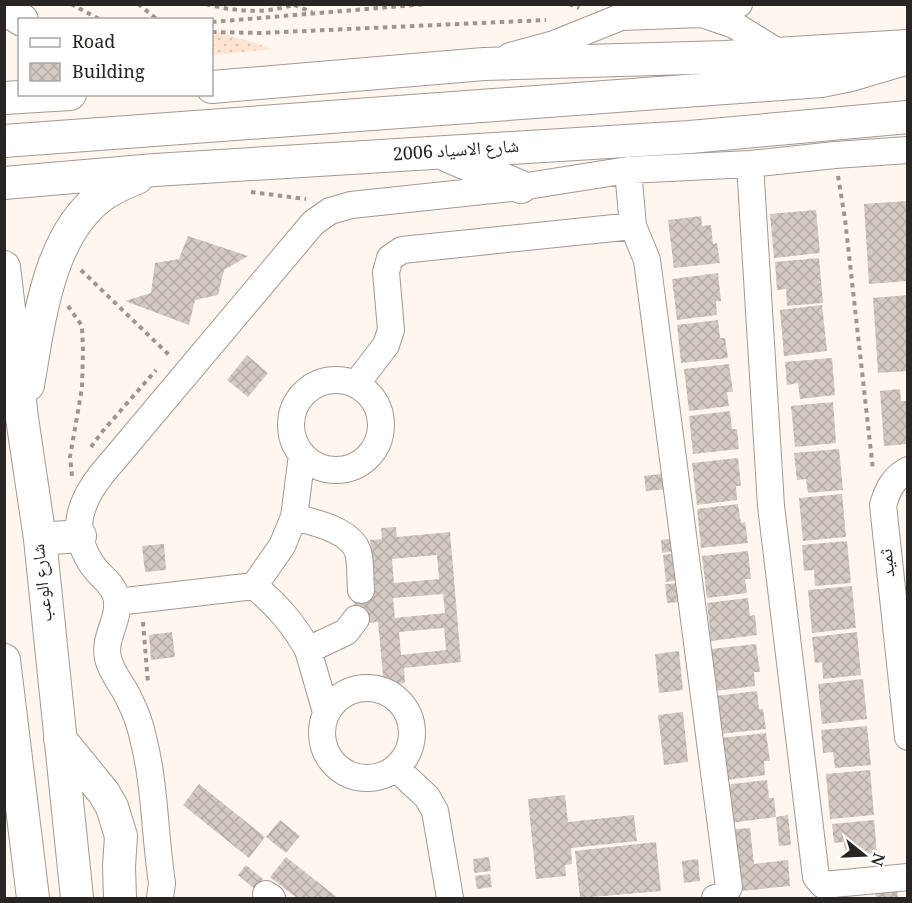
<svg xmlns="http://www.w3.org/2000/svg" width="912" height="903" font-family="Georgia,'Noto Naskh Arabic',serif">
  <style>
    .grass { fill: url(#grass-dots) }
    .building { fill: url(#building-cross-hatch); fill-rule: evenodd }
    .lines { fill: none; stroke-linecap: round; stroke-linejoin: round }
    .minor-casing { stroke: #a39993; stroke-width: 28 }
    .major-casing { stroke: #a39993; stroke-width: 34 }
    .path { stroke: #9c9590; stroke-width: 4; stroke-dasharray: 4.5 4.5; stroke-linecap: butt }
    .minor { stroke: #fff; stroke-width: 26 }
    .major { stroke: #fff; stroke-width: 32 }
    .labels { text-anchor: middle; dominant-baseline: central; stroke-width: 4.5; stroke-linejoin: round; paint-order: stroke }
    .street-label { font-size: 18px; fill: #292522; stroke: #fff }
  </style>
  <defs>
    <pattern id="grass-dots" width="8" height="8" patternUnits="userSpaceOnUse" patternTransform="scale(1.5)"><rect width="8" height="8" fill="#ffe4d1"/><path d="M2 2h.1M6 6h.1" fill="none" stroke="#dbc3b3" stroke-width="1.8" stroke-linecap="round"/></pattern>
    <pattern id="building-cross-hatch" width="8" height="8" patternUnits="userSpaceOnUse" patternTransform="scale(1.5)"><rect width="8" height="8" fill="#d3c9c2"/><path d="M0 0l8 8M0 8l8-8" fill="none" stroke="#b5aca6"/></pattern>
  </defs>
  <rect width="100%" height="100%" fill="#fff6f0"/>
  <!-- grass -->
  <path class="grass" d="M212 30 273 49 212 55Z"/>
  <!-- building -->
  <path class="building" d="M908 201V281L869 284 864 204Z
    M816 210 820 253 774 258 770 214Z
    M701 216 702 226 711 225 713 244 717 243 720 263 674 268 668 220Z
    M188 236 248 256 224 270 218 295 195 300 189 325 125 301 151 293 155 263 179 259Z
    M819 258 823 303 787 306 786 289 777 290 775 262Z
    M718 273 721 301H716L717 315 677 320 672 279Z
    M908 295V371L878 373 873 298Z
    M822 305 827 351 784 356 780 310Z
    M718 320 720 338H725L728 358 681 363 677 325Z
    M247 355 268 373 248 397 227 380Z
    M832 358 835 395 800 399 798 383 787 385 785 362Z
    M729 364 733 392H727L729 406 689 411 684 369Z
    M900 389 901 401H908V444L884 446 880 391Z
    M833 402 836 443 795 447 791 406Z
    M730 411 732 429H737L739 449 693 454 689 416Z
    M839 449 843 490 808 493 806 479 797 480 794 453Z
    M738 458 741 486H736L737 500 697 505 692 463Z
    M667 473 668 489 646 491 644 476Z
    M842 494 846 537 803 541 799 498Z
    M738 504 741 523 745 522 748 543 701 548 697 509Z
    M396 527 397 537 450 532 461 662 404 668 405 683 384 686 378 622 356 624 353 590 375 588 370 540 382 539 381 528ZM437 555 439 579 394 583 392 559ZM443 594 445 613 395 618 393 598ZM444 628 446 650 401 655 399 632Z
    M674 538 676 551 662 553 661 540Z
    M847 541 851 583 815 586 814 570 804 571 802 545Z
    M164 544 166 570 145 572 142 546Z
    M748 551 751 579H745L747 593 707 598 702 556Z
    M677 553 680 580 666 582 663 555Z
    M679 583 681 602 667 603 665 584Z
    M852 586 856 628 812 633 808 590Z
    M748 598 750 616 755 615 757 635 711 641 707 603Z
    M172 632 175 657 151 660 149 635Z
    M857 632 861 675 823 679 822 662 815 663 812 637Z
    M756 644 760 672H754L755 686 716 691 711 649Z
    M679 651 683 690 659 693 655 654Z
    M863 679 867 719 822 724 818 684Z
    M757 691 759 709H763L766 729 720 734 715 696Z
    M683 712 688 762 664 765 658 715Z
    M867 726 871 765 835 768 833 752 823 753 821 730Z
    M766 733 770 761H764L765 775 726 780 721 738Z
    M870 770 874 815 830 819 826 774Z
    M767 780 769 798H774L776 817 730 823 725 785Z
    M199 784 265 837 249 858 183 805Z
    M565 795 568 822 634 815 637 841 571 848 572 864 565 865 566 876 536 879 528 799Z
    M788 815 791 845 779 846 776 817Z
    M280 820 300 836 286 853 266 837Z
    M874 820 877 853 846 856 844 842 834 843 832 824Z
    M750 828 754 864 788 860 790 886 731 892 726 830Z
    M656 842 661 891 580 898 575 851Z
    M286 857 338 898H297L270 877Z
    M489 857 491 871 474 873 473 859Z
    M698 859 700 881 684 883 682 861Z
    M246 865 263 879 255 889 238 875Z
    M490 874 492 887 477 889 475 876Z
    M897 884 898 898H876L874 886Z"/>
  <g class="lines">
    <defs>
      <path id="minor" d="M700 14 739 4
        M510 56 554 44 621 17 702 14 734 25 781 54
        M750 164 771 506 816 877 823 885 908 877
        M628 170 633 226 647 260 729 887 723 898H715
        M291 425a45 45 0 1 1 90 0a45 45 0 1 1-90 0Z
        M357 383 386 345 391 330 386 272 390 258 402 250 633 226
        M908 470C893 478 888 489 883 505L908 737
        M294 517 302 455
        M117 602 254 586
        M356 619 346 632 308 650C293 623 277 605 254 586L282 546 294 517C313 522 351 530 358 552 361 563 360 578 361 590
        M308 650 326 712
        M322 733a45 45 0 1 1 90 0a45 45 0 1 1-90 0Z
        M396 768 427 797 435 811 450 898
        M266 894 272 898
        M160 898 162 883C155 838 155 786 144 742 141 727 136 712 129 699 123 685 111 673 108 658 103 636 122 618 116 596 113 585 104 579 97 571 86 558 79 541 79 525 80 506 90 489 101 475L313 223 330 211 351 205 521 187 628 170 750 164 835 155 908 150"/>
      <path id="major" d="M4 8 22 20
        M212 87 484 64 725 57 908 46
        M4 98 70 94
        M4 141 821 81 851 75 908 58
        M448 156 521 187
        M4 183 155 170 690 137 908 117
        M4 267 22 418 40 539 77 898
        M28 385C39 324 47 238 100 197 111 189 124 183 137 178
        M40 539 80 536
        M4 660 33 898
        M60 739 104 793 112 807 121 836 119 866 120 898"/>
    </defs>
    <!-- minor casing -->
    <use href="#minor" class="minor-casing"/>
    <!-- major casing -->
    <use href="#major" class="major-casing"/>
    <!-- path -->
    <path class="path" d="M71 4 101 20
      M138 4 158 20
      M206 4C236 12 266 14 296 4
      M569 4 579 8
      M294 5 312 12
      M212 22 427 4
      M212 32 261 33 546 20
      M838 176 845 219 873 470
      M251 192 306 199
      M81 270 169 355
      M68 306 82 326 83 351 82 388 70 457 72 476
      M91 447 102 432 156 370
      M143 622 148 683"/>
    <!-- minor -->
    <use href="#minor" class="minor"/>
    <!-- major -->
    <use href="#major" class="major"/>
  </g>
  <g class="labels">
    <!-- street labels -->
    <g class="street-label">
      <text transform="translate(456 152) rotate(-4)">شارع الاسياد 2006</text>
      <text transform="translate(889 563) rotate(-96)">ثميد</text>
      <text transform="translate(44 583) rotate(-96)">شارع الوعب</text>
    </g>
  </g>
  <!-- border -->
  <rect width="912" height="903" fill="none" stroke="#292522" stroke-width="12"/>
  <!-- legend -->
  <rect x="18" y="18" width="195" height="78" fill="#ffffff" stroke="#a9a8a7" stroke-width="1.5"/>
  <rect x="30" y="38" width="30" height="9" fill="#ffffff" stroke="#a9a8a7" stroke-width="1.5"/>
  <text x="72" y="48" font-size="18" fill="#292522">Road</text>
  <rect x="30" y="63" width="30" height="18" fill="url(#building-cross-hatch)" stroke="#a9a8a7" stroke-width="1.5"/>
  <text x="72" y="78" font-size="18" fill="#292522">Building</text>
  <!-- north arrow -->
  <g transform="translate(864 855) rotate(108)" stroke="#ffffff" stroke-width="4.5" paint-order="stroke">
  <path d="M0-4.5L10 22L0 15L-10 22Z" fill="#292522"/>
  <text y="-9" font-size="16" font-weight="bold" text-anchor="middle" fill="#292522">N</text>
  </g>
</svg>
